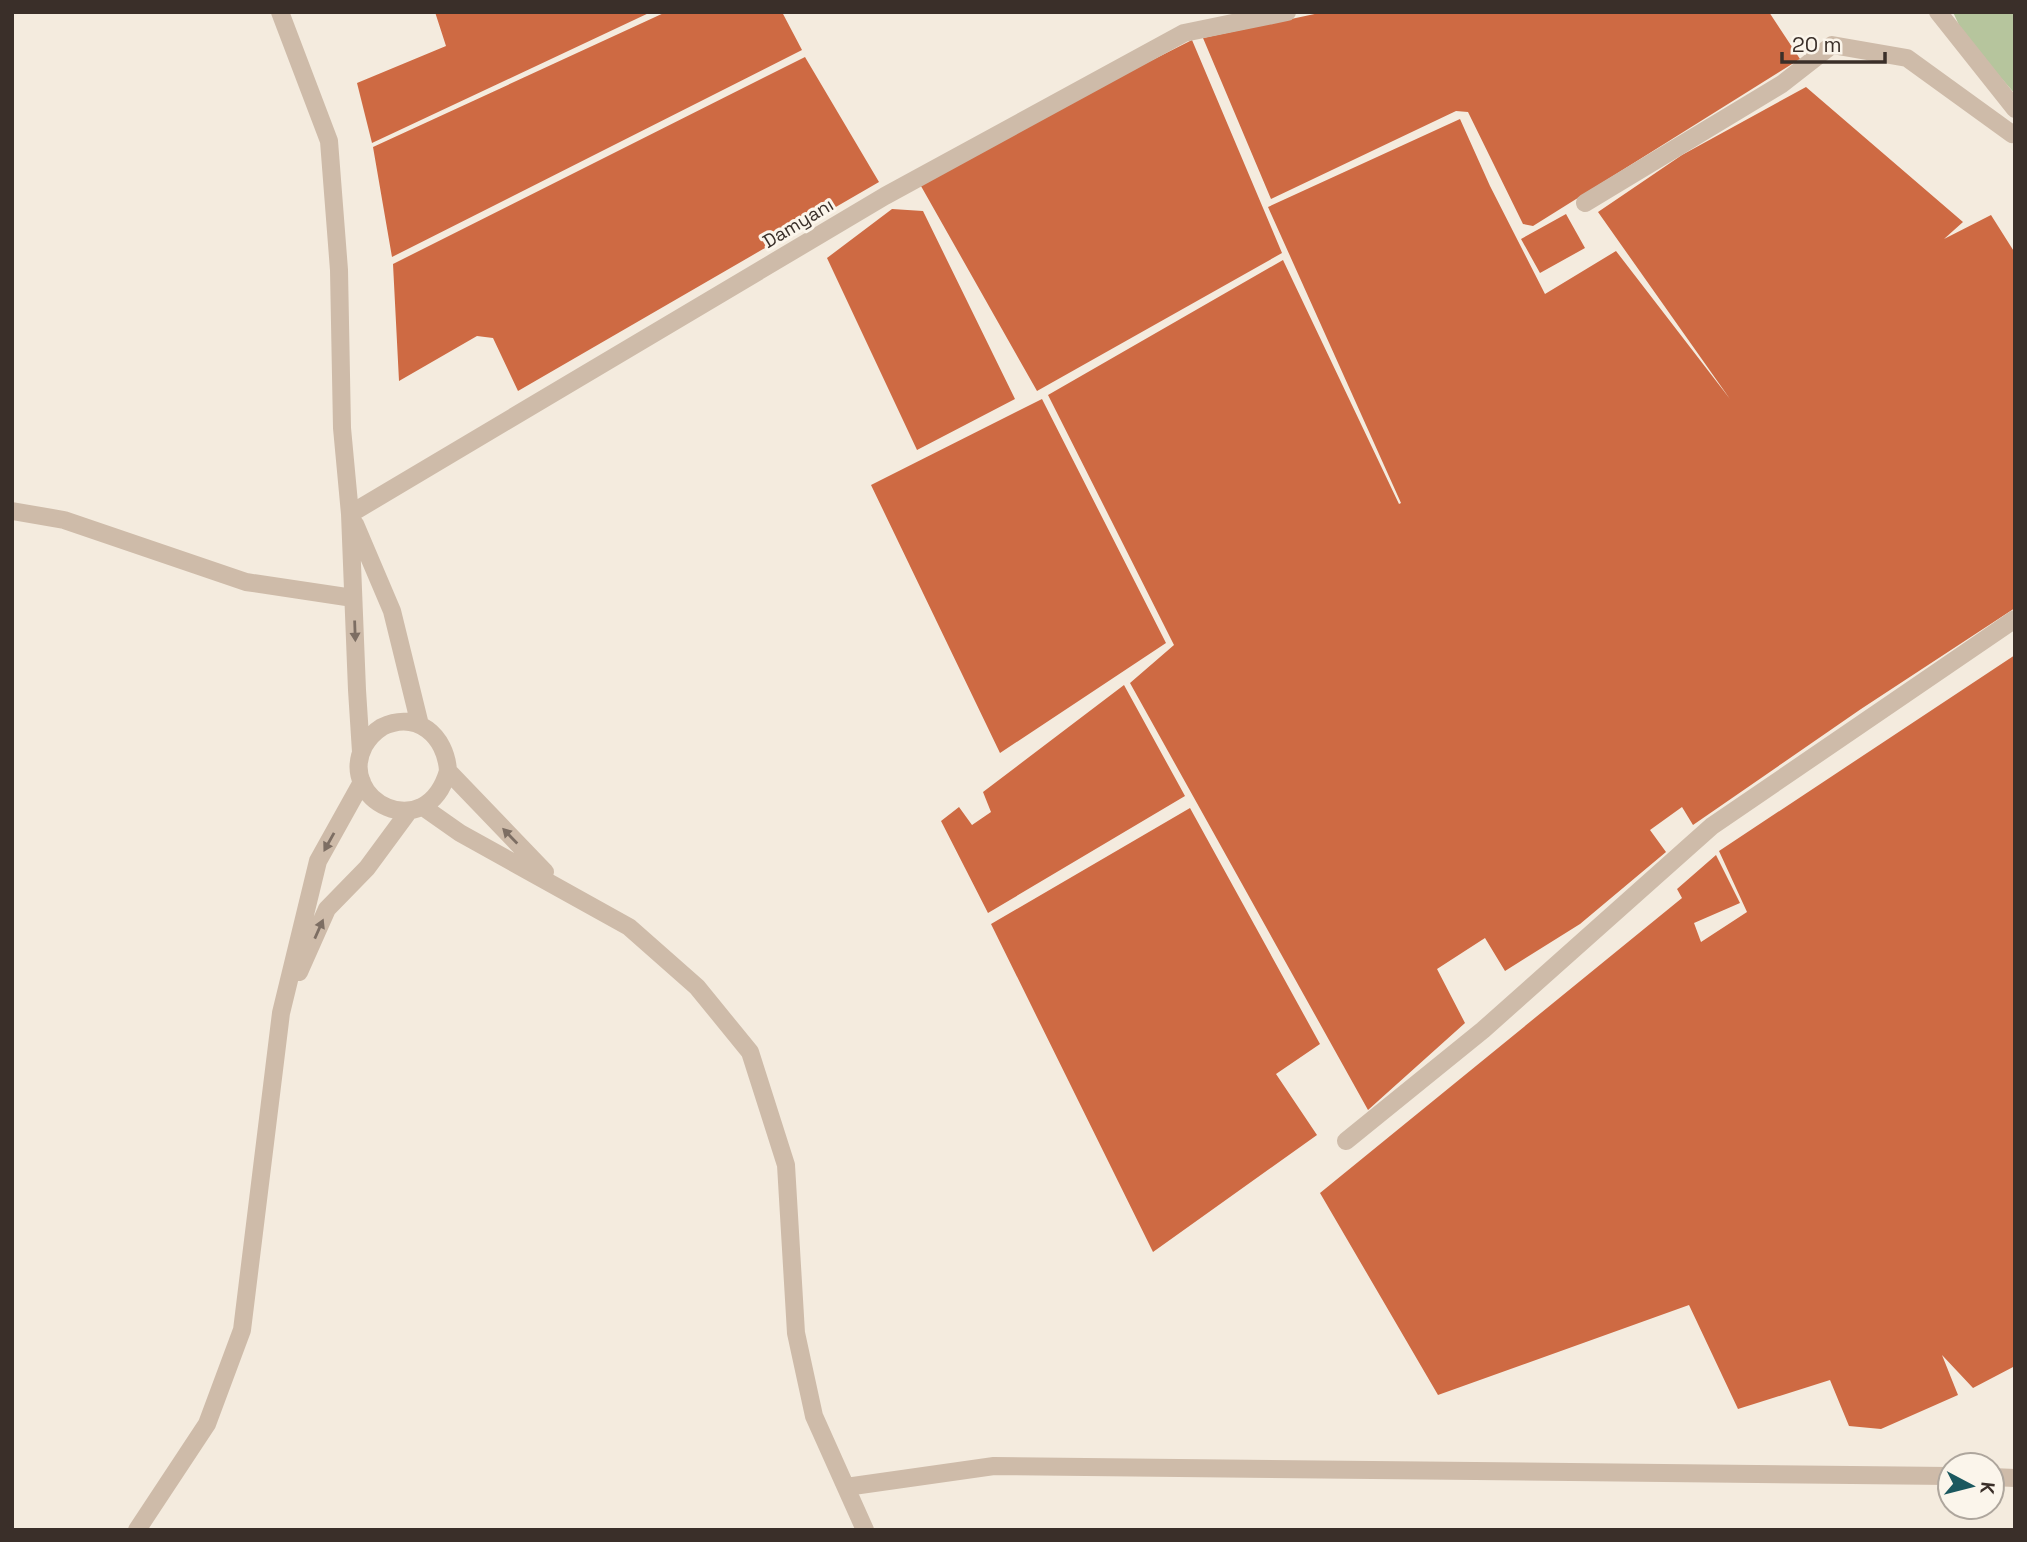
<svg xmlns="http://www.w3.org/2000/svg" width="2027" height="1542" font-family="'Space Grotesk',sans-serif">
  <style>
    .green { fill: #b6c59d }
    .building { fill: #ce6a43 }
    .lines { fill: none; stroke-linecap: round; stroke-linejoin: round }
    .minor { stroke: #cebba9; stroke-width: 18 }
    .oneway { fill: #7d6e63 }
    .labels { text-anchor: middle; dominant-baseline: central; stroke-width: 6; stroke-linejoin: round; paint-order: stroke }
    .street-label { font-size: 19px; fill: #3a2f29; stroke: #fbf5eb }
  </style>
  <rect width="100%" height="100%" fill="#f4ebde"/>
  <!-- green -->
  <path class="green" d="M1953 12H2015V94L1963 34Z"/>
  <!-- building -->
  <path class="building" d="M435 12H651L372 143 357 83 446 46Z
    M666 12H782L802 50 392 257 373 147Z
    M1324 12H1769L1800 59 1533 226 1523 224 1468 112 1456 111 1271 199 1203 38Z
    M1192 40 1282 253 1037 391 917 179Z
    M805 57 879 182 518 391 493 338 477 336 399 381 393 264Z
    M1806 87 1963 222 1944 239 1991 215 2015 253V608L1861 709 1693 825 1682 807 1650 830 1666 852 1580 924 1505 971 1485 938 1437 969 1465 1023 1368 1110 1130 683 1174 645 1048 395 1283 260 1399 504 1401 503 1268 207 1460 119 1490 186 1545 294 1616 251 1730 399 1598 212 1682 155Z
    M892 209 923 211 1015 399 917 450 827 258Z
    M1566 214 1585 248 1540 273 1521 239Z
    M1042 399 1166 643 1000 753 871 485Z
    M2015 655V1366L1973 1388 1942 1355 1958 1395 1881 1429 1849 1426 1830 1380 1738 1409 1689 1305 1438 1395 1320 1193 1682 898 1677 889 1716 855 1740 903 1694 923 1701 942 1747 912 1719 851Z
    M1124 685 1185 796 988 913 941 821 959 807 972 825 991 812 983 792Z
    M1190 808 1320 1044 1276 1074 1317 1135 1153 1252 991 924Z"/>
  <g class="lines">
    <!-- minor -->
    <path class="minor" d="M280 12 329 141 339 270 342 428 350 514 357 690 361 752
      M1938 12 2015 109
      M1585 203 1782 84 1832 45 1907 58 2012 134 2015 132
      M12 511 64 520 246 582 353 598
      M350 514 885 196 1184 33 1287 12
      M355 524 392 611 420 725
      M448 771C426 847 336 800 364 746 368 739 374 732 382 727 417 710 446 736 448 771L545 872
      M423 807 460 833 629 927 697 987 750 1052 786 1165 796 1333 814 1416 865 1530
      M299 972 327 909 367 868 409 811
      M1346 1141 1483 1030 1712 826 2015 619
      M1992 1477 2015 1478
      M846 1487 994 1466 1950 1476
      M137 1530 207 1424 242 1330 281 1013 318 861 362 782"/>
  </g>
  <!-- one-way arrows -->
  <defs><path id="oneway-solid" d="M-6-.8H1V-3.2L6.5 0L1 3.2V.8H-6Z" transform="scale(1.75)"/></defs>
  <g class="oneway">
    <use href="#oneway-solid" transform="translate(355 631) rotate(88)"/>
    <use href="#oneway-solid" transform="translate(510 836) rotate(-134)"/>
    <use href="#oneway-solid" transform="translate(329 842) rotate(119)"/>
    <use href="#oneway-solid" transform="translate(319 929) rotate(-66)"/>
  </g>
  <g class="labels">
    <!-- street labels -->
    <g class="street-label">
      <text transform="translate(798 223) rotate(-31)">Damyanı</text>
    </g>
  </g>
  <!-- border -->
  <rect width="2027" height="1542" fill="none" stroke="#3a2f29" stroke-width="28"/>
  <!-- north arrow -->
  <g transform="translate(1971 1486) rotate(97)"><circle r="33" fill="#fbf5eb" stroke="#aea69d" stroke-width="2"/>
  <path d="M0-5L12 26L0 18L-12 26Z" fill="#1b585f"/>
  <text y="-10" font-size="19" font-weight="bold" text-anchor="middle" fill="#3a2f29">K</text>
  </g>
  <!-- scale -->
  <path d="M1782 52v10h103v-10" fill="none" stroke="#3a2f29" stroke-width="3.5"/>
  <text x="1792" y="52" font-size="21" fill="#3a2f29" stroke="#fbf5eb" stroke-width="5" paint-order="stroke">20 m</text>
</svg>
